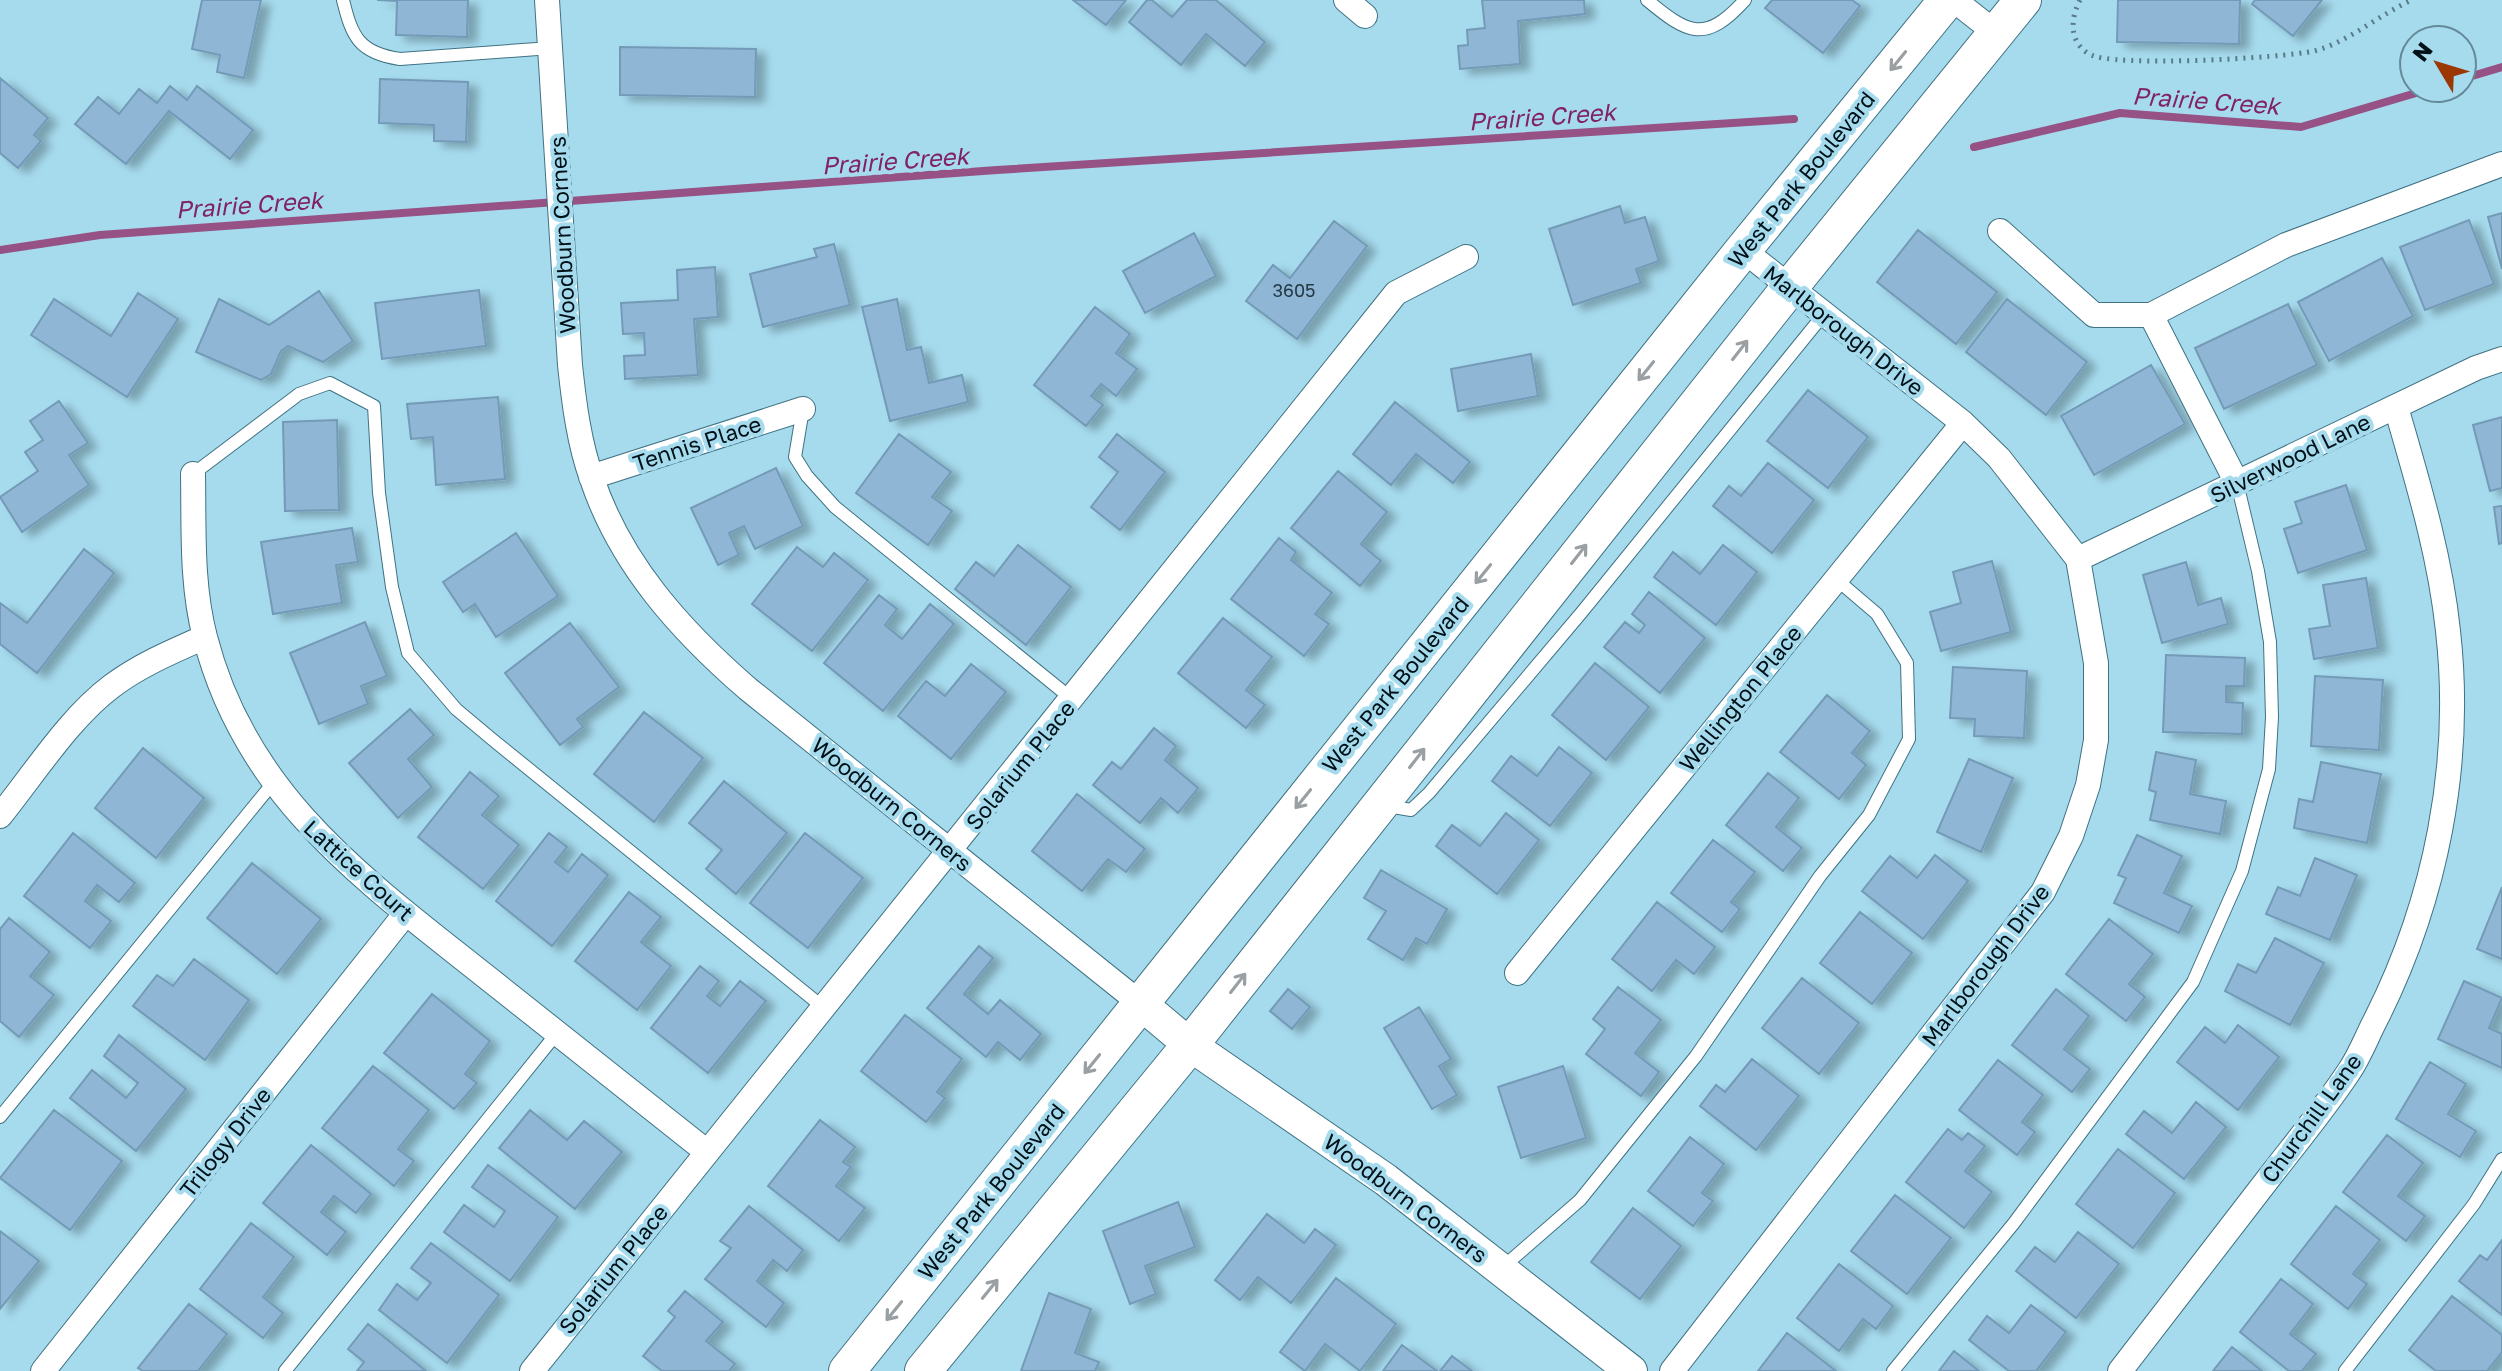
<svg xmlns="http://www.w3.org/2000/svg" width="2502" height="1371" font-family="'Golos Text',sans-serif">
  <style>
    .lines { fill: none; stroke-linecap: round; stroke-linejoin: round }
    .stream { stroke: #965185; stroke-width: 8 }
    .building { fill: #8fb7d5; stroke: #739ab7; stroke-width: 2; filter: url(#shadow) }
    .service-casing { stroke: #3f7283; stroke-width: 14 }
    .minor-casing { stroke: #3f7283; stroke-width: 26 }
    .tertiary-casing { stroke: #3f7283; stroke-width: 34 }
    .secondary-casing { stroke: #3f7283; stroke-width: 38 }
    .path { stroke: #587b88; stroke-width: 5; stroke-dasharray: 2 6; stroke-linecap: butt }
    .service { stroke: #fff; stroke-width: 12 }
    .minor { stroke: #fff; stroke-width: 24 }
    .tertiary { stroke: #fff; stroke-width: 32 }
    .secondary { stroke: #fff; stroke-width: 36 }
    .oneway { stroke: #999fa2 }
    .labels { text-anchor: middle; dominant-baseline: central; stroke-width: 8; stroke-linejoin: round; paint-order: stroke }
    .number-label { font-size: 18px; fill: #243a46 }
    .street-label { font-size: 22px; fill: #001017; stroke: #a6dbee }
    .water-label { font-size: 24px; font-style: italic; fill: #812166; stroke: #a6dbee }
  </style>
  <defs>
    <filter id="shadow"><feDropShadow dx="9" dy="5" stdDeviation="4" flood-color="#0004"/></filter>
  </defs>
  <rect width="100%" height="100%" fill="#a6dbee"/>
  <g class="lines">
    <!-- stream -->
    <path class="stream" d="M2462 79 2502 67
      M1974 147 2120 113 2301 127 2433 88
      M0 250 100 235 997 170 1794 119"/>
  </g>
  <!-- building -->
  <path class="building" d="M202 0H261L244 78 217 72 220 55 192 49Z
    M377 0H468L467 37 396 35 397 1Z
    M1073 0H1126L1106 25Z
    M1147 0H1152L1172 17 1187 0H1216L1265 42 1245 66 1206 34 1181 65 1129 22Z
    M1482 0H1584L1585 14 1518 21 1520 64 1460 69 1458 46 1468 45 1467 30 1485 28Z
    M1772 0H1852L1860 6 1823 53 1765 8Z
    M2118 0H2240L2239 44 2117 42Z
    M2255 0H2322L2293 36 2252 4Z
    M620 47 756 49 755 97 620 95Z
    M0 78 48 118 34 135 41 141 18 168 0 153Z
    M380 79 468 82 466 142 434 141V125L379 123Z
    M170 86 187 100 197 86 253 130 230 159 169 111 126 164 75 124 98 97 119 114 139 89 157 103Z
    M1620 206 1625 223 1645 217 1659 261 1636 269 1641 283 1573 305 1549 229Z
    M2502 213V269L2488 217Z
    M2469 220 2494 284 2425 310 2400 247Z
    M1334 221 1367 246 1297 339 1246 301 1273 265 1290 278Z
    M1918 230 1997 292 1956 344 1877 282Z
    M1194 233 1216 276 1145 313 1123 271Z
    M834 244 850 305 763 327 750 274 817 257 814 249Z
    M2382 258 2413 316 2329 361 2298 302Z
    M715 267 718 317 694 319 698 375 625 379 624 356 645 355 644 333 623 334 621 303 678 300 677 270Z
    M479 290 486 346 382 359 375 303Z
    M319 291 353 341 323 362 288 346 281 351 271 374 261 380 196 352 219 299 269 325Z
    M138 293 178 319 127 397 31 335 54 299 111 336Z
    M897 299 907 350 921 347 929 383 962 375 968 402 890 421 862 307Z
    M2007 299 2087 362 2046 415 1966 352Z
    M2288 304 2317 365 2224 409 2195 348Z
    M1095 307 1130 334 1116 353 1137 369 1116 396 1101 384 1091 396 1103 405 1086 426 1034 385Z
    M1531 354 1538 396 1458 411 1451 369Z
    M2151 365 2185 424 2094 475 2061 416Z
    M1808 390 1868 437 1828 488 1767 441Z
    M498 397 505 479 436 485 433 437 411 439 407 404Z
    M59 401 88 443 69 455 89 485 22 532 0 497 38 471 25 452 43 440 30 421Z
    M1395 402 1470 462 1453 483 1416 454 1391 485 1353 454Z
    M2502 417V488L2490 491 2473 425Z
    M337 420 339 510 285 511 283 422Z
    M899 434 951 472 932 497 952 511 928 545 856 493Z
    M1117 434 1165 472 1120 530 1091 507 1118 472 1099 457Z
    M1768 463 1814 500 1772 553 1713 506 1729 486 1741 496Z
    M776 468 803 526 755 549 744 526 729 533 739 555 718 565 691 508Z
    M1338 471 1387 512 1361 544 1381 561 1360 586 1291 528Z
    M2346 485 2367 550 2298 573 2284 529 2302 523 2295 502Z
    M2502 506V543L2499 544 2494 507Z
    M352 528 358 562 336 565 342 603 273 614 261 542Z
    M516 533 558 596 496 637 475 604 463 612 443 582Z
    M1279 538 1296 552 1291 560 1332 593 1315 614 1329 624 1304 656 1231 599Z
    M1018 545 1071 587 1026 645 955 589 976 562 994 576Z
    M1723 545 1757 572 1716 625 1654 577 1673 552 1700 574Z
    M797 547 823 567 834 553 868 580 812 651 752 604Z
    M84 549 114 573 37 673 0 644V603L27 623Z
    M1992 561 2011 632 1941 651 1930 612 1961 603 1953 572Z
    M2186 562 2198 605 2221 598 2228 624 2162 643 2143 575Z
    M2366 578 2378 648 2314 659 2309 629 2330 626 2323 585Z
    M1649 592 1705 638 1660 693 1604 647 1625 622 1639 633 1645 625 1632 614Z
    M879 595 897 609 885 625 902 639 930 604 954 624 883 711 824 663Z
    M1223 618 1272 657 1246 690 1265 705 1246 728 1178 673Z
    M365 622 387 676 361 686 368 704 319 724 290 653Z
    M570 623 619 687 577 719 583 727 560 745 505 673Z
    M2166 655 2245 658 2244 686H2226V702L2243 703 2242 734 2163 732Z
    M1595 663 1649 707 1606 760 1552 715Z
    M971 664 1006 692 951 759 898 716 926 681 945 696Z
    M1953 667 2027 671 2024 738 1974 736 1975 719 1950 718Z
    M2315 676 2383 680 2379 750 2311 746Z
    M1827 695 1870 731 1852 753 1866 765 1839 799 1780 752Z
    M410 709 434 735 408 759 432 787 398 818 349 763Z
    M644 712 703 758 654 822 594 774Z
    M1154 728 1176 746 1165 760 1198 788 1178 813 1161 798 1140 823 1093 785 1112 762 1121 769Z
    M1559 747 1592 773 1550 826 1492 781 1511 756 1537 776Z
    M143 748 204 798 156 858 95 808Z
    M2156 752 2196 760 2190 794 2226 801 2220 834 2150 820 2156 792 2149 790Z
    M1969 759 2013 778 1981 852 1937 832Z
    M2321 762 2381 774 2367 843 2294 828 2299 799 2313 802Z
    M470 772 499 796 482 815 519 845 483 889 418 837Z
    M1768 773 1799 798 1776 827 1802 848 1783 871 1726 825Z
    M724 781 787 833 736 894 706 869 722 850 689 823Z
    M1077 794 1145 849 1126 872 1108 859 1082 891 1032 851Z
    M1506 813 1539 840 1497 894 1436 846 1452 825 1480 846Z
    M73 833 135 883 119 902 97 885 85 901 111 921 90 948 24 896Z
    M549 833 567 847 555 862 568 872 582 854 608 875 552 946 496 901Z
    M805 833 863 878 808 948 750 903Z
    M2137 835 2182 856 2164 893 2192 906 2179 933 2114 903 2126 878 2118 875Z
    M1713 840 1755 872 1731 902 1740 909 1722 932 1671 893Z
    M1935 855 1968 881 1923 939 1862 891 1890 856 1917 878Z
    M2315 858 2357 875 2330 940 2266 914 2278 887 2300 896Z
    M252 863 321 919 277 974 207 918Z
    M1381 870 1447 909 1427 944 1416 938 1403 960 1368 939 1386 911 1364 898Z
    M2502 887V959L2477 949Z
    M629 892 661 917 641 942 671 966 637 1010 575 961Z
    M1657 902 1715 947 1694 974 1676 960 1652 991 1612 959Z
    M1860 912 1912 953 1872 1004 1820 963Z
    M9 918 50 952 30 976 54 995 19 1037 0 1021V929Z
    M2109 919 2153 954 2129 984 2145 997 2126 1021 2066 974Z
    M2275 938 2324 963 2290 1025 2225 991 2238 964 2256 973Z
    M979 946 993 958 964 994 988 1014 1000 1000 1041 1034 1020 1060 998 1042 986 1057 927 1008Z
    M194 959 249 1000 205 1060 133 1006 157 975 173 986Z
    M700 966 719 981 707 996 720 1006 740 981 766 1001 708 1073 651 1028Z
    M1802 978 1859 1023 1819 1074 1762 1028Z
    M2464 981 2502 998 2489 1028 2502 1034V1068L2438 1039Z
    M1618 987 1661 1020 1635 1053 1659 1072 1641 1096 1586 1054 1605 1029 1593 1019Z
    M1288 989 1310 1007 1292 1029 1270 1011Z
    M2056 989 2089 1016 2064 1049 2090 1069 2072 1092 2012 1045Z
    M432 994 490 1041 465 1074 477 1083 454 1109 384 1053Z
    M1419 1007 1451 1059 1439 1066 1457 1095 1432 1109 1384 1028Z
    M905 1015 962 1059 937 1092 945 1098 926 1122 861 1071Z
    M2238 1025 2279 1057 2238 1110 2177 1062 2205 1027 2225 1043Z
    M119 1035 186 1089 136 1151 70 1098 92 1070 126 1098 138 1083 104 1056Z
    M1752 1059 1799 1096 1756 1150 1700 1106 1716 1085 1725 1092Z
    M1998 1060 2043 1095 2022 1122 2035 1132 2017 1155 1959 1110Z
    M2430 1062 2466 1084 2448 1114 2476 1131 2460 1157 2396 1119Z
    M373 1066 429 1110 398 1149 414 1161 394 1186 322 1128Z
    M1563 1066 1586 1138 1521 1158 1498 1087Z
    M2196 1102 2226 1127 2184 1179 2126 1134 2144 1111 2172 1133Z
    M54 1110 122 1161 70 1230 0 1178Z
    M530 1110 567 1140 584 1121 622 1152 575 1209 499 1148Z
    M820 1120 855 1147 843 1162 851 1167 836 1186 865 1208 839 1241 768 1186Z
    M1948 1129 1962 1140 1968 1133 1985 1146 1965 1171 1992 1192 1964 1228 1906 1182Z
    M2387 1135 2423 1163 2398 1196 2425 1216 2406 1241 2343 1192Z
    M1690 1137 1724 1164 1702 1193 1713 1201 1693 1226 1648 1191Z
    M311 1145 371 1194 356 1213 334 1196 321 1212 346 1232 327 1255 263 1203Z
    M2118 1149 2175 1193 2133 1248 2076 1204Z
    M488 1165 558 1217 510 1281 444 1232 464 1205 494 1227 505 1211 472 1187Z
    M1895 1195 1951 1238 1907 1294 1851 1251Z
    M1178 1202 1195 1247 1145 1266 1156 1294 1130 1304 1103 1231Z
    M749 1206 803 1250 787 1271 773 1260 757 1281 784 1303 766 1327 705 1279 731 1248 720 1241Z
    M2336 1206 2380 1240 2353 1274 2367 1284 2348 1309 2291 1264Z
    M1633 1208 1681 1246 1640 1299 1591 1262Z
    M1267 1214 1304 1243 1315 1229 1336 1245 1291 1303 1258 1277 1240 1300 1215 1280Z
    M251 1223 294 1257 263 1297 283 1313 263 1338 200 1289Z
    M0 1231 39 1261 0 1309Z
    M2078 1232 2119 1264 2076 1318 2016 1271 2035 1247 2055 1262Z
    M2502 1240V1315L2459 1281 2480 1255 2487 1260Z
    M431 1243 499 1295 447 1363 379 1310 397 1284 417 1300 431 1283 411 1268Z
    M1839 1264 1893 1306 1876 1329 1863 1319 1839 1351 1797 1318Z
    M1336 1278 1396 1324 1360 1371 1325 1344 1305 1371 1280 1352Z
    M2281 1279 2313 1304 2290 1334 2316 1354 2302 1371H2289L2240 1332Z
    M685 1291 723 1322 706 1341 735 1364 729 1371H662L643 1356 675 1317 668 1311Z
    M1049 1293 1091 1309 1075 1353 1099 1362 1095 1371H1021Z
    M2452 1296 2502 1335V1352L2487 1371H2436L2409 1350Z
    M189 1304 227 1334 198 1371H143L138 1368Z
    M2031 1305 2066 1332 2036 1371H2009L1969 1340 1987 1316 2009 1333Z
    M368 1324 426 1371H357L364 1362 348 1349Z
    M1787 1333 1836 1371H1758Z
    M1402 1345 1437 1371H1383Z
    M2232 1347 2262 1371H2213Z
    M1954 1351 1979 1371H1939Z
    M1452 1356 1472 1371H1440Z"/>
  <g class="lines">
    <defs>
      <path id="service" d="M343 0C352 37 359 53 400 59L551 48
        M1647 0C1688 34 1705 44 1745 0
        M803 409 795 457 807 476 835 507 1072 699
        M193 474 299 394 330 383 374 406 379 493 392 587 408 653 456 709 493 740 824 1008
        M1387 806 1411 810 1429 793 1582 612 1824 314
        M0 1117 273 783
        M1503 1267 1580 1200 1696 1056 1820 876 1869 815 1909 739 1907 663 1877 614 1836 579
        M285 1371 557 1033
        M1893 1371 2014 1223 2193 982 2242 871 2269 769 2272 717 2270 642 2258 571 2237 483
        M2345 1371 2474 1204 2502 1159"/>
      <path id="minor" d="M547 0 570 365C574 403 579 443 592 479 621 565 681 631 748 689L1140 1003
        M1346 0 1365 16
        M1954 0 1996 33
        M2000 231 2094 315H2151L2286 245 2502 164
        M2151 315 2237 483
        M193 474C194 528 191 584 205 637 246 798 366 881 489 979 561 1036 634 1094 707 1152
        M591 477 803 409
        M2078 559 2476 368 2502 359
        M0 816C34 774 69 718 112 686 140 665 173 651 205 637
        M1517 973 1963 423
        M43 1371 406 913
        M532 1371 1396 293 1466 257
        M1672 1371 2043 892 2071 836 2088 785 2096 740V663L2078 559 1999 458 1963 423 1743 250
        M2120 1371C2169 1307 2219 1243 2268 1179 2295 1144 2324 1109 2348 1073 2360 1056 2367 1036 2376 1019 2436 900 2463 763 2448 631 2440 554 2417 480 2396 407"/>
      <path id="tertiary" d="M1140 1003 1190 1045 1386 1180 1631 1371"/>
      <path id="secondary" d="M847 1371 1743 250 1947 0
        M923 1371 1190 1045 1790 287 2023 0"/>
    </defs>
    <!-- service casing -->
    <use href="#service" class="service-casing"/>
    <!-- minor casing -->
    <use href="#minor" class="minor-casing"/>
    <!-- tertiary casing -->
    <use href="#tertiary" class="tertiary-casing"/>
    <!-- secondary casing -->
    <use href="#secondary" class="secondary-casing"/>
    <!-- path -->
    <path class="path" d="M2080 0C2070 19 2069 42 2089 54 2112 68 2283 58 2314 51 2347 43 2380 14 2412 0"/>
    <!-- service -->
    <use href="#service" class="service"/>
    <!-- minor -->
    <use href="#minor" class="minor"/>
    <!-- tertiary -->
    <use href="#tertiary" class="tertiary"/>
    <!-- secondary -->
    <use href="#secondary" class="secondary"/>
  </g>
  <!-- one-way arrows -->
  <defs><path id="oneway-shaft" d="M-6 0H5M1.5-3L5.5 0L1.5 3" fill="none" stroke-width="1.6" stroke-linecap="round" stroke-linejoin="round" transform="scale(2)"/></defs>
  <g class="oneway">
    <use href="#oneway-shaft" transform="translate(1898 61) rotate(129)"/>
    <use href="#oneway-shaft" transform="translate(1740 350) rotate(-52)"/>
    <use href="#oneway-shaft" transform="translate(1646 371) rotate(129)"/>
    <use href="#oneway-shaft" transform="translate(1579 554) rotate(-52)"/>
    <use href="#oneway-shaft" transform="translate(1483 574) rotate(129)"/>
    <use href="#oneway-shaft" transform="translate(1417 758) rotate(-52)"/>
    <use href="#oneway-shaft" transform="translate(1303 799) rotate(129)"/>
    <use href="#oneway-shaft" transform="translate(1238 983) rotate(-52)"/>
    <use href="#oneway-shaft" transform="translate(1092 1064) rotate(129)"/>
    <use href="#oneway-shaft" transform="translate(990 1289) rotate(-51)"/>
    <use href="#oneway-shaft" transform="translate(894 1311) rotate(129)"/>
  </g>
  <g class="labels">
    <!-- number labels -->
    <g class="number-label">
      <text x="1294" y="290">3605</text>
    </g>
    <!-- street labels -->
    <g class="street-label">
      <text transform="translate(1801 179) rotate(-51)">West Park Boulevard</text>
      <text transform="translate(562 235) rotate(-93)">Woodburn Corners</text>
      <text transform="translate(1844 330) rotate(38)">Marlborough Drive</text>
      <text transform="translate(697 443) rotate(-18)">Tennis Place</text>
      <text transform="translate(2290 458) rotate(-26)">Silverwood Lane</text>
      <text transform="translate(1395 684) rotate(-51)">West Park Boulevard</text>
      <text transform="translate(1740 698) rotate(-51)">Wellington Place</text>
      <text transform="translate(1020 765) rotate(-51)">Solarium Place</text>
      <text transform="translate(892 804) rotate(39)">Woodburn Corners</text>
      <text transform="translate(359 870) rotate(42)">Lattice Court</text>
      <text transform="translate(1985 965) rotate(-53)">Marlborough Drive</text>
      <text transform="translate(2311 1118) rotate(-54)">Churchill Lane</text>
      <text transform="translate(225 1142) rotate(-52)">Trilogy Drive</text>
      <text transform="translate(991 1191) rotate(-51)">West Park Boulevard</text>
      <text transform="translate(1406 1198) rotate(37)">Woodburn Corners</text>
      <text transform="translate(613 1269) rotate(-51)">Solarium Place</text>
    </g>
    <!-- water labels -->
    <g class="water-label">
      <text transform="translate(2206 100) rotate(4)">Prairie Creek</text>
      <text transform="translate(1542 116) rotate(-4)">Prairie Creek</text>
      <text transform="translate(895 160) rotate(-4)">Prairie Creek</text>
      <text transform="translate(249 204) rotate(-4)">Prairie Creek</text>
    </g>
  </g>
  <!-- north arrow -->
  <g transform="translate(2438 64) rotate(308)"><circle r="38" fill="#a6dbee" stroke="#648a98" stroke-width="2"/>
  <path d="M0-6L14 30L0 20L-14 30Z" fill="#9b3703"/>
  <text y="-12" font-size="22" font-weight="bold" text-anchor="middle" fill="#001017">N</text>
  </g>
</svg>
